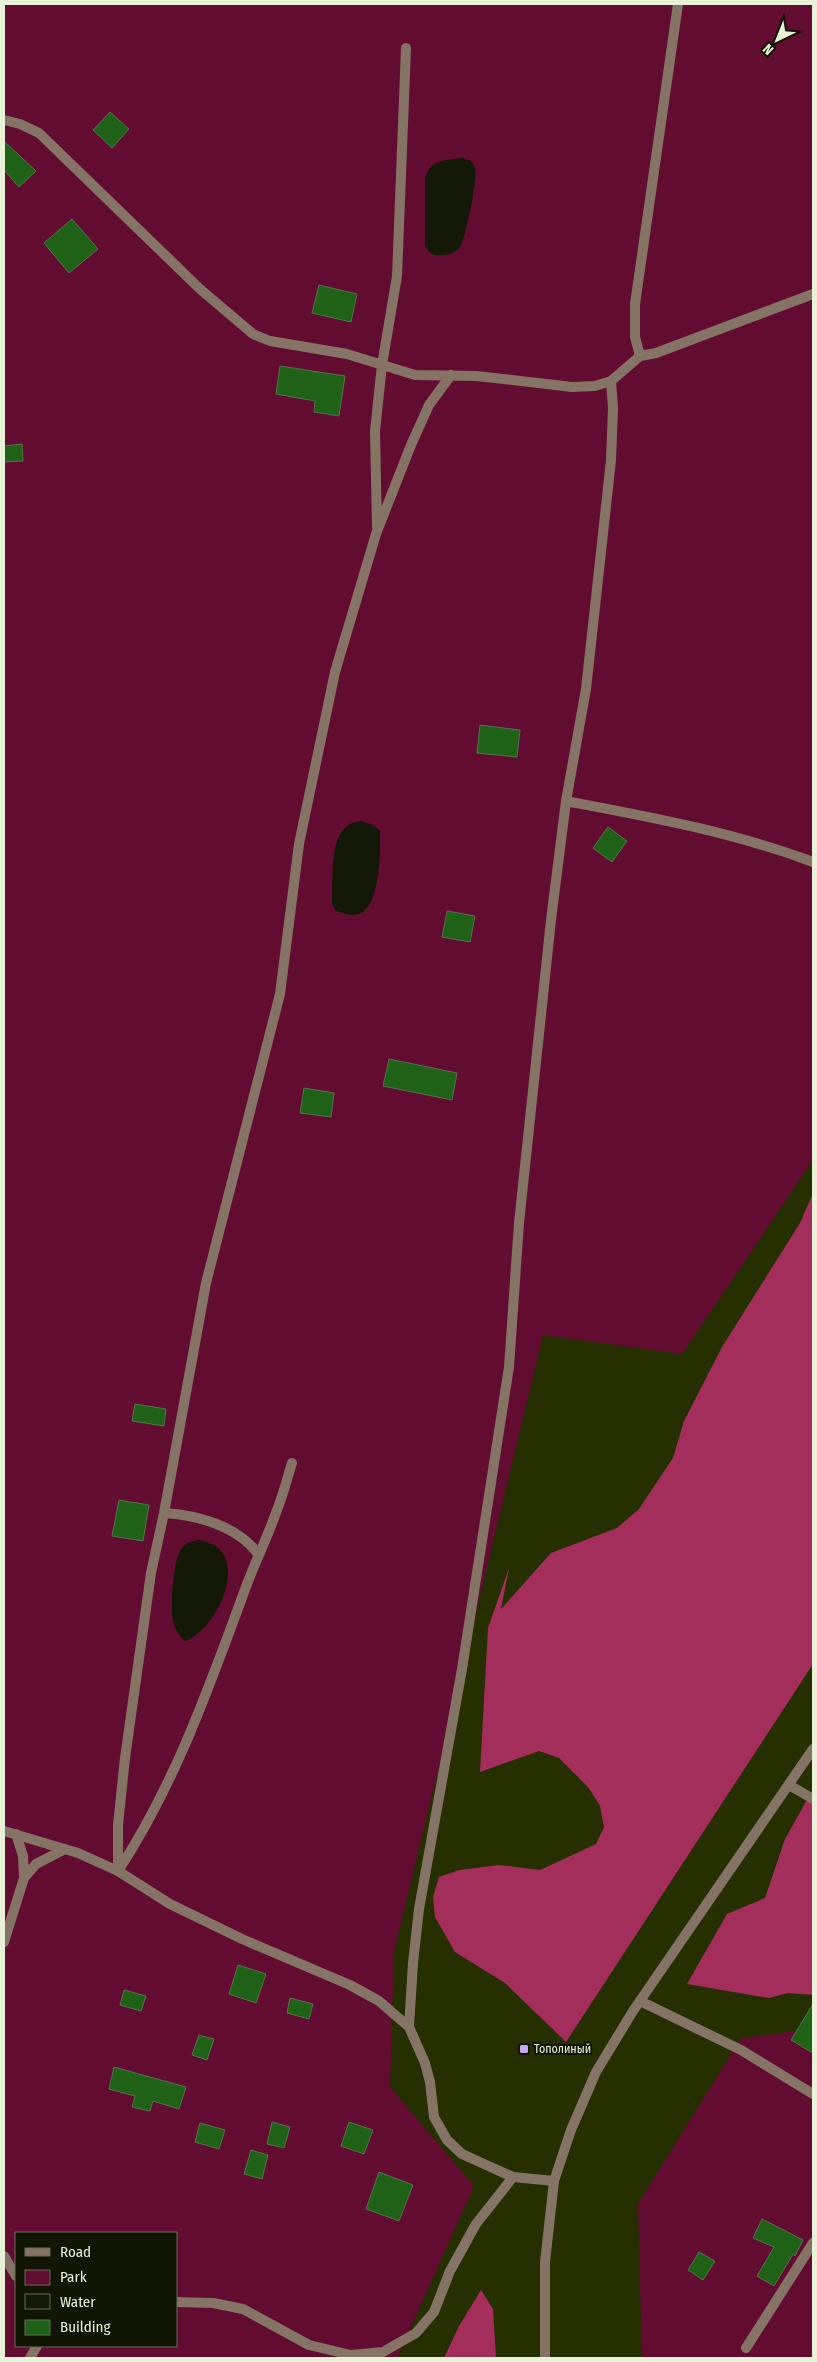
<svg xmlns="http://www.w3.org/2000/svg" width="817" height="2362" font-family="'Fira Sans Condensed',sans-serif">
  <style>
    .green { fill: #630c31; fill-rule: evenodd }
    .forest { fill: #a32e5b }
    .water { fill: #141807 }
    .building { fill: #1f6116; stroke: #52734e }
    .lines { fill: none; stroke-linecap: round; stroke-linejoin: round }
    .service { stroke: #857365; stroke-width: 10 }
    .minor { stroke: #857365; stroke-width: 10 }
    .tertiary { stroke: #857365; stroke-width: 10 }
    .poi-dot { fill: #c4a7f2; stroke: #101504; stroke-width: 2 }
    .labels { text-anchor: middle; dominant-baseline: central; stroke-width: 4; stroke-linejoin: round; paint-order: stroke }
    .poi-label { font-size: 12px; fill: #e9f1d8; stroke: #101504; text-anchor: start }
  </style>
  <rect width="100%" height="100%" fill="#252f00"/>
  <!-- green -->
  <path class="green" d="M4 4H813V1160L682 1354 543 1335 394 1952 390 2087 474 2186 397 2358H4ZM16 2233H176V2346H16Z
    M813 2029V2358H642L638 2204 741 2038Z"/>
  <!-- forest -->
  <path class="forest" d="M813 1193V1664L566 2042 505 1983 455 1952 435 1917 433 1897 439 1877 459 1870 499 1865 540 1870 596 1844 604 1827 600 1806 588 1787 559 1758 539 1751 480 1772 488 1628 509 1568 501 1609 551 1553 617 1528 639 1509 673 1458 684 1421 722 1347 800 1223Z
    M813 1789V1995L788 1993 769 1998 687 1984 727 1914 765 1898 785 1839Z
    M481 2290 493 2309 496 2358H444L459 2326Z"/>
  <!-- water -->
  <path class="water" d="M463 158 471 161C471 162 474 166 475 167 478 178 466 237 460 247 455 254 448 255 440 255 432 256 429 252 425 246V178C431 159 446 160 463 158Z
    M361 821 373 825 380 831C381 850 380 907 359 914 351 917 343 913 336 911L332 904C334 878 326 824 361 821Z
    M199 1540C256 1549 217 1631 185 1641 180 1637 176 1631 174 1625 169 1612 173 1558 182 1548 186 1542 193 1541 199 1540Z"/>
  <!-- building -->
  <path class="building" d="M110 112 129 129 112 148 93 130Z
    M4 141 36 171 19 187 4 170Z
    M72 219 98 249 69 273 44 243Z
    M319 285 357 294 351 322 312 313Z
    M280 366 345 376 339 416 314 412 315 401 276 394Z
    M22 444 23 461 4 462V446Z
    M480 725 520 730 517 757 477 753Z
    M608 827 627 841 612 862 593 848Z
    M447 911 475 916 470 942 442 937Z
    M389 1059 457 1073 452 1100 383 1086Z
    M304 1088 334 1093 331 1117 300 1113Z
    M135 1404 166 1409 164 1426 132 1421Z
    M119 1500 149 1505 143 1541 112 1536Z
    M238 1965 266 1974 256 2003 229 1994Z
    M124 1990 146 1996 141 2011 120 2005Z
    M290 1998 313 2004 309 2019 287 2013Z
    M813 2004V2053L791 2040Z
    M199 2035 214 2039 207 2060 192 2055Z
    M114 2067 186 2087 179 2109 153 2101 150 2111 132 2107 135 2096 109 2089Z
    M272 2122 290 2127 284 2148 267 2144Z
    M349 2122 373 2130 364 2154 341 2146Z
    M200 2123 225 2130 219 2149 195 2142Z
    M251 2150 268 2155 262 2179 244 2174Z
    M379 2172 413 2185 399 2221 366 2209Z
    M762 2219 803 2240 795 2256 793 2254 774 2286 757 2276 774 2247 753 2238Z
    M699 2252 715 2261 703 2280 688 2270Z"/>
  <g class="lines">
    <!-- service -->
    <path class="service" d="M4 120 20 124 39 133 200 289 253 334 270 341 347 354 415 375 477 376 572 387 595 386 611 381 640 356 656 353 813 294
      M377 527 375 431 382 365 397 276 406 48
      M566 801C650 817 733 832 813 862
      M292 1463C287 1479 283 1495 277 1510 267 1539 253 1566 243 1595 208 1690 174 1786 118 1871V1825L125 1758 151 1573 164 1513 206 1283 280 994 299 844 335 672 376 534 411 445 429 405 451 375
      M164 1513C197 1515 238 1526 258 1554
      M789 1785 813 1799
      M16 1834 23 1856 24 1878
      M4 1942 24 1878 36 1864 65 1849
      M640 2001 741 2050 813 2094
      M409 2027 413 1963 419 1909 462 1669 509 1367 519 1223 551 920 566 801 586 689 602 543 611 460 613 408 611 381
      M4 2256 16 2276
      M176 2302 213 2303 243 2309 309 2345 351 2355 383 2352 416 2333 434 2312 450 2271 476 2224 513 2177
      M746 2348 813 2243
      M30 2358 37 2346"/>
    <!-- minor -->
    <path class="minor" d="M640 356 635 337V304L678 4
      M4 1831 78 1853 118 1871 170 1904 242 1939 350 1985 379 2001 409 2027 425 2063 430 2082 434 2117 447 2140 462 2154 513 2177 554 2181"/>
    <!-- tertiary -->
    <path class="tertiary" d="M545 2358V2262L554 2181 571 2130 596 2072 633 2011 813 1749"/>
  </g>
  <!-- markers -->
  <rect class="poi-dot" x="519" y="2044" width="10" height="10" rx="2.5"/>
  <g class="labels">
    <!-- poi labels -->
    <g class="poi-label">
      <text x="534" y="2049">Тополиный</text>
    </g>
  </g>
  <!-- border -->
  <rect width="817" height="2362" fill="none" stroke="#e9f1d8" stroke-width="10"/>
  <!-- legend -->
  <rect x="15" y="2232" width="162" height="115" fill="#101504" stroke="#676d59"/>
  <rect x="25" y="2248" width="25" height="8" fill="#857365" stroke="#676d59"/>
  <text x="60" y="2257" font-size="15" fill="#e9f1d8">Road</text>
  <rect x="25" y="2270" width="25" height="15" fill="#630c31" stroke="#676d59"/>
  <text x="60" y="2282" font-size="15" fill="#e9f1d8">Park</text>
  <rect x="25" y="2294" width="25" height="15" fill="#141807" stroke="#676d59"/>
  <text x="60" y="2307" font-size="15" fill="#e9f1d8">Water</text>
  <rect x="25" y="2320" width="25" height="15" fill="#1f6116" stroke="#676d59"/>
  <text x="60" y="2332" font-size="15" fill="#e9f1d8">Building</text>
  <!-- north arrow -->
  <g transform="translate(777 40) rotate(223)" stroke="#101504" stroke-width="4" paint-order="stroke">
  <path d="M0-4L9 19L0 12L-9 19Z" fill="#e9f1d8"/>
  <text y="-8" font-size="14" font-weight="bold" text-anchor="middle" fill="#e9f1d8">N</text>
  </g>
</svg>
